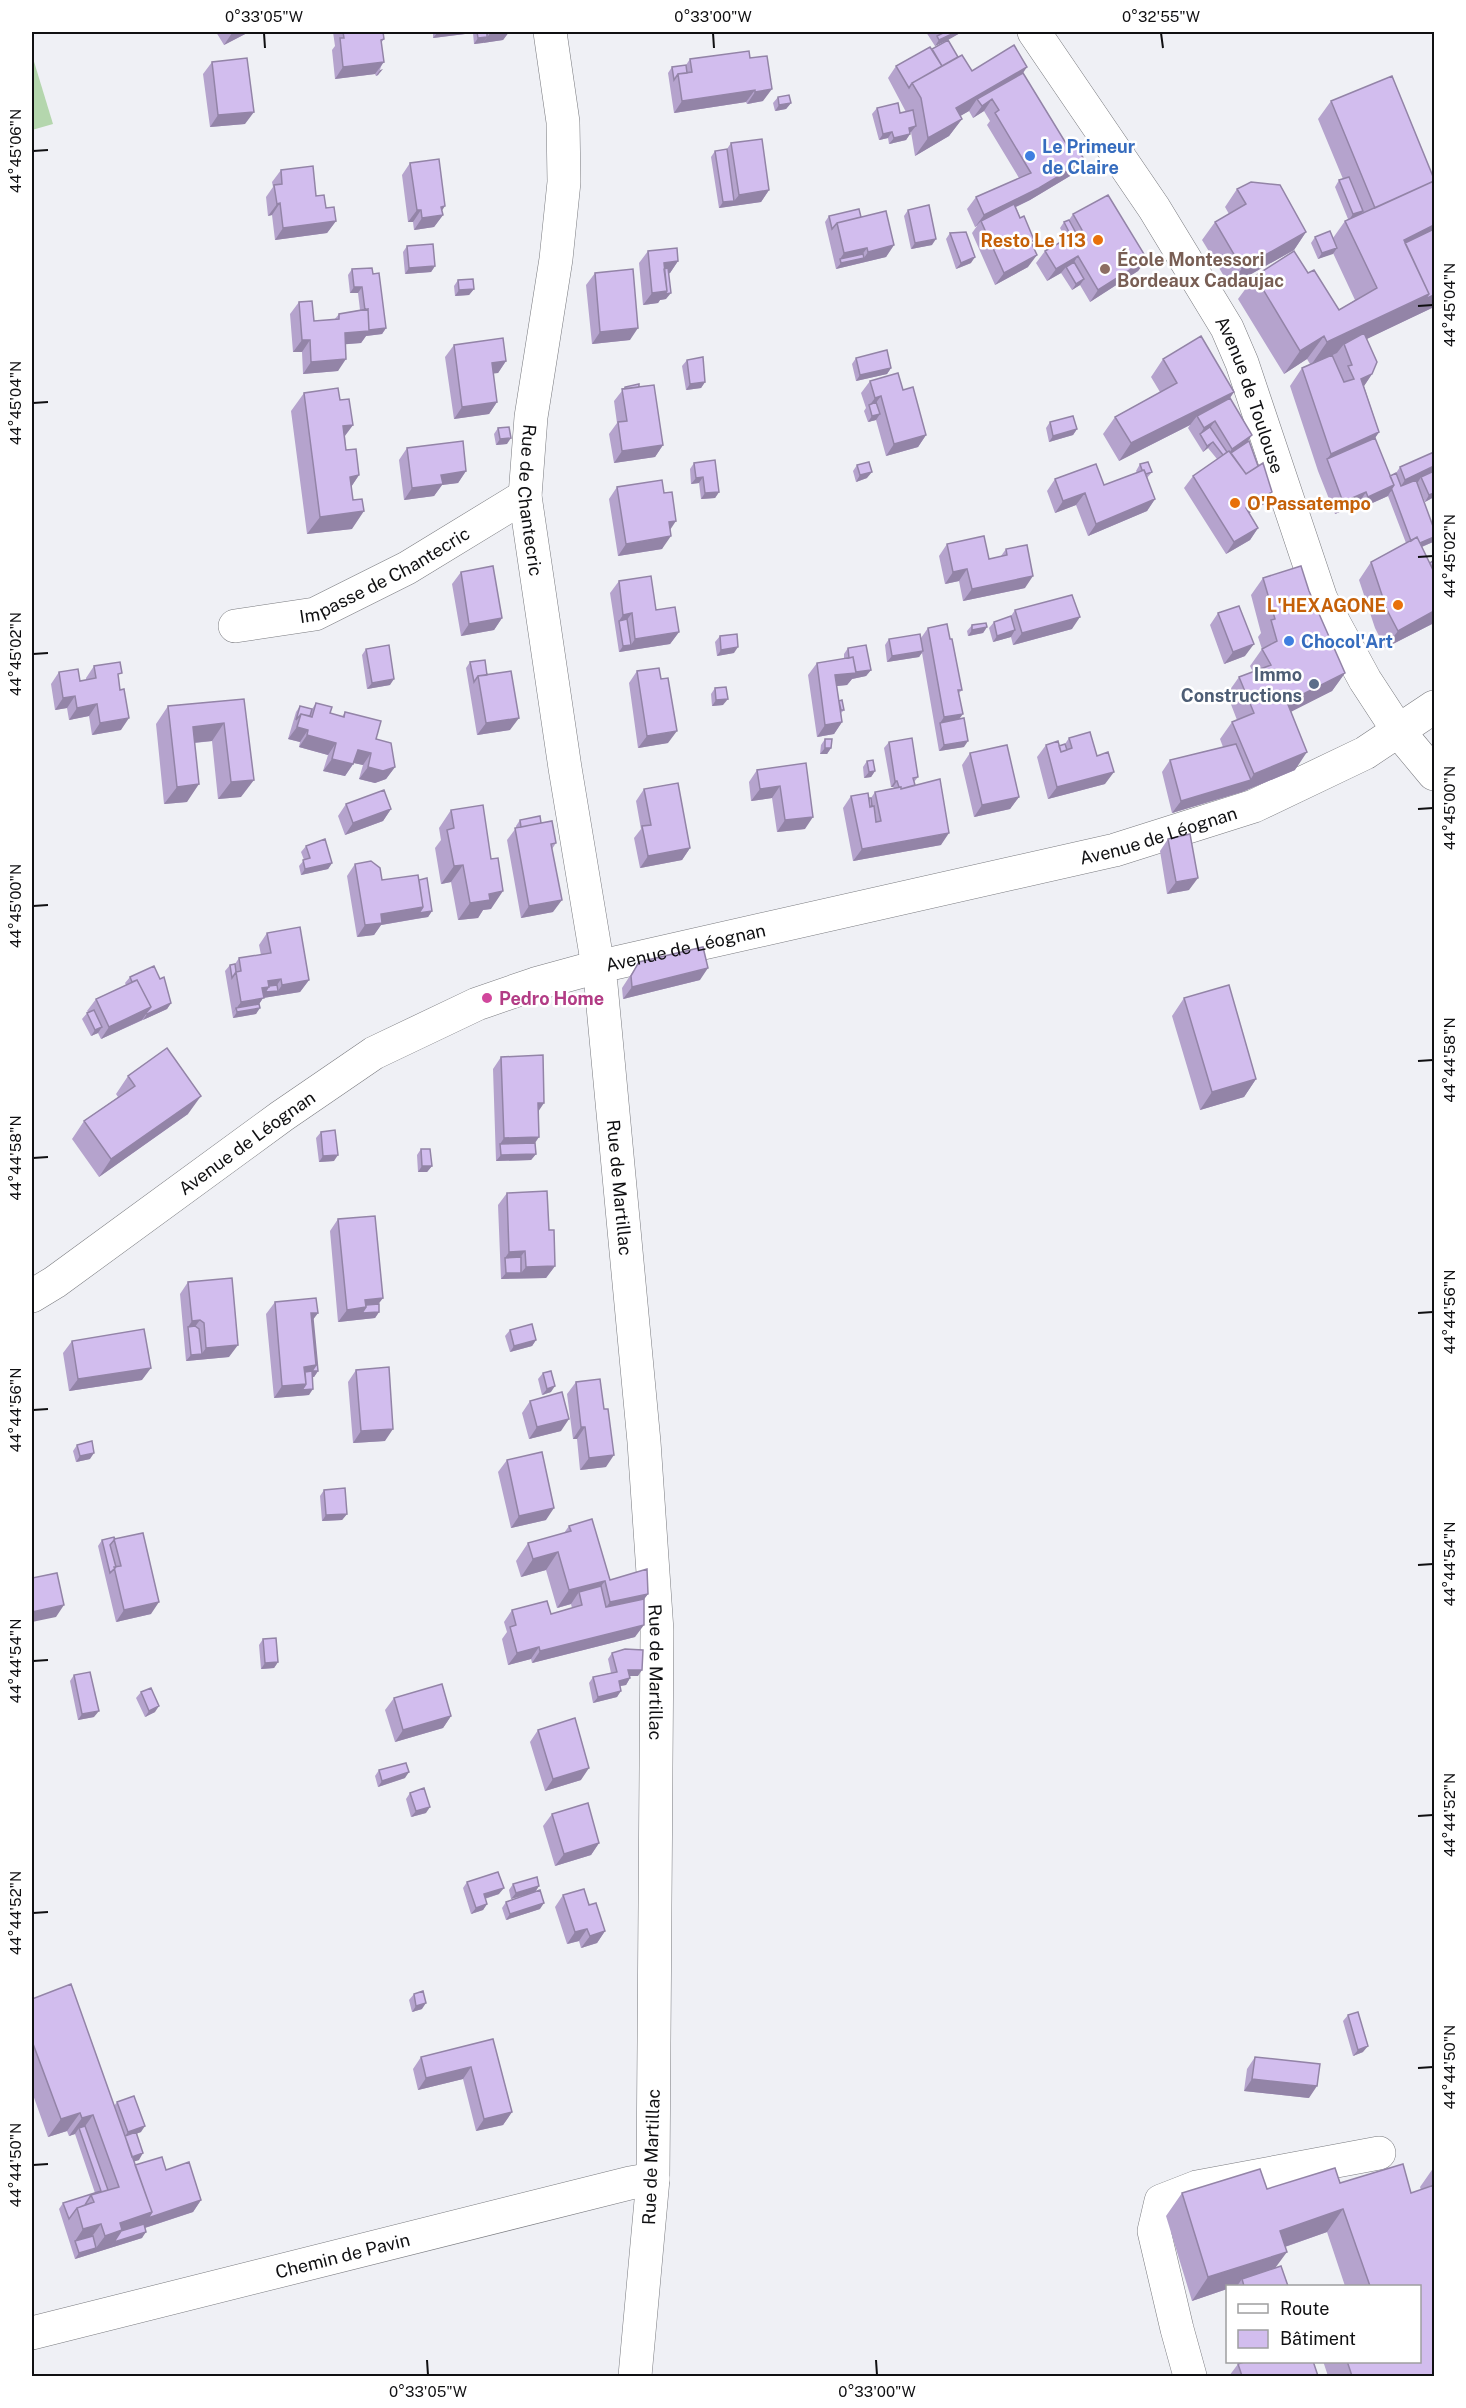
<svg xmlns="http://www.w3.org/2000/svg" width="1466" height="2408" font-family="'Public Sans',sans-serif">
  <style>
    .green { fill: #b4d6ad }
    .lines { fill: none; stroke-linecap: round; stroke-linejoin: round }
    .minor-casing { stroke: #797a7f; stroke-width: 34 }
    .major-casing { stroke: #797a7f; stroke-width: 34 }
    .minor { stroke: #fff; stroke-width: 33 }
    .major { stroke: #fff; stroke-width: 33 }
    .wall { fill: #b5a3cd }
    .shaded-wall { fill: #9384a7 }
    .building { fill: #d2bdee; stroke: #9384a7; stroke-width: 1.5 }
    .ticks { fill: none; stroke: #101012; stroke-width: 2 }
    .shop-dot { fill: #3f7fe0; stroke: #fff; stroke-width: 2 }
    .food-dot { fill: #e8710a; stroke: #fff; stroke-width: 2 }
    .education-dot { fill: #8d6e63; stroke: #fff; stroke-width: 2 }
    .service-dot { fill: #5c6f8a; stroke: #fff; stroke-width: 2 }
    .hotel-dot { fill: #d1479c; stroke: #fff; stroke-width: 2 }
    .labels { text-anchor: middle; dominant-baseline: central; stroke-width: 5; stroke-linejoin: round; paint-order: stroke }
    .shop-label { font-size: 18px; font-weight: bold; fill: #366cbe; stroke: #fff; text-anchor: start }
    .food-label { font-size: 18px; font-weight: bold; fill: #c56008; stroke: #fff; text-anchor: end }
    .education-label { font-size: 18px; font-weight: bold; fill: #785e54; stroke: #fff; text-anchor: start }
    .street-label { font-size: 18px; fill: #101012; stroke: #fff }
    .service-label { font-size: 18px; font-weight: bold; fill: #4e5e75; stroke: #fff; text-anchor: end }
    .hotel-label { font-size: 18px; font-weight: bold; fill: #b23c85; stroke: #fff; text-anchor: start }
    .neatline { fill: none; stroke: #101012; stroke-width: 2 }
    .ticks-label { font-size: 15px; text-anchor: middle; fill: #101012 }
  </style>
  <rect width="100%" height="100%" fill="#eff0f5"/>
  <!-- green -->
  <path class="green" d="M32 55 53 124 32 130Z"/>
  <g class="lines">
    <defs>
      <g id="minor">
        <path id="s1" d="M550 32 563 122 564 182 556 259 531 417 525 496 565 768 601 985 644 1442 657 1631 653 2179 635 2376"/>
        <path id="s2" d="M235 626 315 614 407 568 525 496"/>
        <path id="s3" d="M32 1296 55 1282 282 1116 374 1053 477 1004 535 984 597 967 1115 850 1254 806 1365 753 1434 707"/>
        <path id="s4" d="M32 2333 630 2183 653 2179"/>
        <path d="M1190 2376 1177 2329 1154 2231 1161 2201 1197 2187 1379 2153"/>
      </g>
      <g id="major">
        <path id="s5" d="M1034 32 1154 208 1227 328 1242 363 1321 599 1365 680 1399 732 1434 774"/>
      </g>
    </defs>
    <!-- minor casing -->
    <use href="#minor" class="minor-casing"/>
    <!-- major casing -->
    <use href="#major" class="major-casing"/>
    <!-- minor -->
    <use href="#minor" class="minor"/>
    <!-- major -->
    <use href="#major" class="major"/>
  </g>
  <!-- wall -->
  <path class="wall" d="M216 32H249L224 45Z
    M333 32H383L384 39 381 43 382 64 378 75 376 76 375 74 335 79 332 50 335 46Z
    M433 32H509L503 40 474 44 473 33 433 38Z
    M926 32H962L935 46Z
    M932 49 958 57 972 71 1023 73 1067 145 1084 159 1070 176 1030 200 1016 207 1032 244 1028 267 995 285 972 233 977 226 975 227 967 209 976 197 1019 178 987 125 990 121 984 111 973 118 969 111 960 116 962 119 949 136 915 156 911 132 910 133V134L906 140 889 144 888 138 879 140 872 114 877 108 900 113 906 112 888 78 896 66Z
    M750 58 763 101 747 104 746 102 674 113 668 73 672 67 686 65 690 59Z
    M212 62 245 124 210 127 203 74Z
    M778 97 791 103 786 109 775 111 773 103Z
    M1331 101 1434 307 1366 339 1372 374 1364 386 1379 432 1375 438 1390 476 1396 473 1400 467 1434 452V497L1425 502 1417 483 1418 482 1417 483 1433 542 1422 547 1434 623 1385 648 1375 628 1359 580 1371 562 1406 543 1388 496 1359 509 1358 504 1335 514 1318 471 1290 386 1302 368 1310 364 1307 359 1284 374 1238 299 1255 276 1308 273 1339 310 1355 300 1333 253 1318 259 1311 243 1315 237 1333 238 1345 221 1348 219 1335 187 1339 180 1343 179 1318 119Z
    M731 143 769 190 761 202 719 208 711 157 715 151 727 149Z
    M410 163 442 211 443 215 434 227 414 230 413 222H408L402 175Z
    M281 170 316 196 336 221 327 233 275 240 272 215 268 216 266 197 273 187 272 182Z
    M1237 189 1306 232 1294 250 1230 286 1202 240 1215 222 1229 214 1225 207Z
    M908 210 932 245 911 249 904 216Z
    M1073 214 1147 259 1138 271 1090 302 1080 285 1072 290 1061 273 1047 281 1036 263 1045 251 1066 239 1060 228 1064 222 1069 220Z
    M829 216 861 217 894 245 886 257 836 269 825 222Z
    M950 233 971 263 956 269 946 239Z
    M407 246 435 266 431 272 405 274 403 252Z
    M648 251 678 261 670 273 668 274 666 299 660 300 658 303 643 305 639 263Z
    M352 269 373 274 386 328 382 334 366 336 361 343 345 344 338 371 303 374 302 352H293L290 314 299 302 314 321 334 320 339 314 360 310 358 293H350L348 275Z
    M595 273 630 340 592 344 586 285Z
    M458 280 474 289 469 295 455 296 454 286Z
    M454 345 506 361 498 373H493L497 402 489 414 454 419 445 357Z
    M856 358 891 368 887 374 856 381 852 364Z
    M1163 359 1234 392 1230 398 1248 441 1264 504 1249 513 1258 528 1250 540 1226 554 1184 488 1193 476 1217 459 1208 448 1203 452 1188 428 1190 425 1119 461 1103 434 1115 417 1160 392 1151 377Z
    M687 360 705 382 701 388 686 390 682 366Z
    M870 381 903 390 926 435 918 447 886 456 876 420 868 422 864 411 866 408 861 393Z
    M625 387H639L663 445 655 457 614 463 609 434 617 423 614 401Z
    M304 393 340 400 353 425 345 436 346 450 359 475 351 487 352 529 307 534 291 411Z
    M1050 422 1077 429 1073 435 1049 442 1046 428Z
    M498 428 507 444 496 445 494 434Z
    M407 448 466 471 458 483 442 485 434 496 404 500 399 460Z
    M694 463 719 492 715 498 701 499 699 483 691 484 690 469Z
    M1140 464 1152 472 1147 478 1155 499 1147 511 1088 536 1076 505 1055 513 1047 491 1055 479 1104 485 1137 473 1136 471Z
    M857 465 867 478 856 482 853 471Z
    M617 487 670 530 662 549 618 556 609 499Z
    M947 544 989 559 1001 556 1006 549 1025 588 963 601 959 581 945 584 939 556Z
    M461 572 502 618 494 630 461 636 452 584Z
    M1263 578 1309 591 1345 673 1332 691 1291 711 1295 770 1242 792 1172 813 1162 772 1170 760 1223 747 1220 739 1232 722 1237 720 1227 694 1239 677 1253 672 1250 666 1262 649 1258 637 1261 633 1251 595Z
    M619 581 656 610 679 632 670 644 619 652 610 593Z
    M1015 610 1072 629 1013 645 1011 637 993 642 989 628 994 622 1011 616Z
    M1218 613 1245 656 1224 664 1210 625Z
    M972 625 987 627 983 633 968 636 967 631Z
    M928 628 950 639 962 690 959 693V719L964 747 939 751 922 653 919 657 887 662 885 645 889 639 921 638Z
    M720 636 734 653 717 656 715 642Z
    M848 648 871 670 866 676 852 679 847 685 837 686 839 701 844 710 841 713 842 722 834 734 817 737 808 675 817 663 844 659V654Z
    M366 649 390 685 367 689 362 655Z
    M470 662 510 730 477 735 466 668Z
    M94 666 118 678 121 730 92 735 89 716 69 720 67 708 55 710 51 684 59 672 80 681 86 680V678Z
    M637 671 661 679 668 743 638 748 629 683Z
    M715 688 723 705 712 706 711 694Z
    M244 699 241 797 218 799 212 741 195 743 187 802 164 804 156 724 168 706Z
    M316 703 330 713 342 717 345 712 376 739 395 767 386 779 375 783 359 779 363 765 354 763 345 776 323 771 328 755 299 747 300 742 288 739 296 712 300 706 312 709Z
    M1069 738 1105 784 1048 799 1037 757 1046 745 1059 746 1065 744Z
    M825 739 831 748 827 754H820L821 745Z
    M889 742 918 777 914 782 915 785 941 845 853 861 843 808 851 796 869 798H871L875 792 894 788 893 787H891L884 748Z
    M970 753 1019 797 1010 809 974 817 962 765Z
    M867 761 875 771 871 777 864 778 863 767Z
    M806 763 805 829 777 832 772 798 751 801 749 782 757 770Z
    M644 789 690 848 682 860 640 868 634 838 641 829 636 801Z
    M346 804 391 809 383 821 345 835 338 816Z
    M451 810 491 909 483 910 478 918 458 920 451 882 441 884 435 848 441 840 439 828Z
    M520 820 541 823 556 843 552 849 553 912 521 918 507 840 516 828V826Z
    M1168 839 1189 890 1167 894 1160 851Z
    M306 846 332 863 328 869 301 875 299 866 304 860 301 852Z
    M355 864 382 880H419L432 911 428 917 381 925 374 935 357 937 347 876Z
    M267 933 309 980 300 992 263 998 259 1004 256 1014 233 1018 225 971 230 965 235 964 239 958 261 955 259 945Z
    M639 962 700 980 623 999 622 988Z
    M130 977 171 1003 167 1009 101 1039 98 1033 91 1036 82 1019 88 1012 87 1011 96 999 126 985 125 983Z
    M1184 998 1256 1079 1244 1097 1200 1110 1172 1016Z
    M501 1057 538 1111 535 1143 536 1154 531 1160 496 1161 493 1069Z
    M128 1076 188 1114 99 1177 72 1139 84 1121 118 1097 116 1094Z
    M321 1132 334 1161 319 1162 316 1138Z
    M421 1149 432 1166 427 1172H418L417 1155Z
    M507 1193 549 1230 555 1266 546 1278 501 1279 498 1205Z
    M338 1219 379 1304V1312L375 1318 338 1322 330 1231Z
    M188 1282 229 1357 186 1361 180 1294Z
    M275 1302 318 1313 313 1319 318 1371 314 1377H312L309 1395 274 1398 266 1314Z
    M510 1330 536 1340 532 1346 510 1352 505 1336Z
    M72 1341 142 1380 69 1391 63 1353Z
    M356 1370 385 1441 353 1443 348 1382Z
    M543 1373 551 1392 542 1395 538 1379Z
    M576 1382 606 1467 580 1470 577 1439H573L567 1394Z
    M530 1401 561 1431 529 1439 522 1413Z
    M77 1445 90 1459 76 1462 73 1451Z
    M507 1460 546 1520 511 1528 498 1472Z
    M324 1490 347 1514 342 1520 322 1521 320 1496Z
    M569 1526 610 1580 648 1594 644 1599 635 1637 532 1663 531 1659 508 1665 502 1639 507 1632 504 1622 512 1610 551 1614 572 1608 571 1604 557 1608 546 1570 521 1577 516 1561 528 1543 564 1533Z
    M114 1537 151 1614 116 1622 98 1546 102 1540Z
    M263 1639 278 1662 274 1668 261 1669 259 1645Z
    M612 1653 638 1676H629L630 1678 626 1685 620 1686 617 1697 593 1703 589 1683 593 1677 611 1673 608 1659Z
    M74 1675 94 1717 78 1720 70 1681Z
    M141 1692 155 1712 145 1717 136 1698Z
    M394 1698 451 1716 443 1728 395 1742 385 1710Z
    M538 1730 581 1780 545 1791 530 1742Z
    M379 1770 405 1778 378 1787 375 1776Z
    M410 1793 426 1813 411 1817 406 1799Z
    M552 1814 599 1843 591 1855 555 1866 543 1826Z
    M467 1882 499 1894 485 1899 487 1904 483 1910 471 1914 463 1888Z
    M513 1884 539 1886 535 1892 511 1899 509 1890Z
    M563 1895 589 1903 605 1931 597 1943 581 1948 579 1941 567 1944 555 1907Z
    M506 1902 540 1909 506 1920 502 1908Z
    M414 1994 422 2009 412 2012 409 2000Z
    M32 1999 114 2106 117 2102 141 2132 136 2134 139 2160 134 2161 135 2165 166 2170 201 2200 193 2212 145 2228 142 2238 75 2259 59 2209 63 2203 95 2193 75 2134 69 2136 67 2131 48 2137 32 2092Z
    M1348 2015 1363 2052 1353 2056 1343 2021Z
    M493 2039 512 2112 503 2125 476 2131 463 2079 418 2090 413 2069 421 2057Z
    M1255 2057 1309 2098 1244 2091 1247 2069Z
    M1434 2167V2376H1328L1323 2361H1419V2286H1345L1327 2232 1285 2247 1275 2268 1288 2286H1227V2289L1192 2301 1166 2216 1182 2193 1267 2189 1340 2183 1411 2193 1421 2190 1420 2187Z
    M1238 2364 1318 2376H1229Z"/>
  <!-- shaded-wall -->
  <path class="shaded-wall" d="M235 32H249L224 45 232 33Z
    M438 32H474L473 33 433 38Z
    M491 32H509L503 40 483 43Z
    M953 32H962L948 40Z
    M952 34 948 40 935 46 939 40Z
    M487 37 483 43 474 44 478 38Z
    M384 62 375 74 335 79 343 67Z
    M1027 67 1015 85 977 99 969 111 943 126 956 108Z
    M383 69 378 75 376 76 380 70Z
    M772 89 763 101 747 104 755 92Z
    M755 90 746 102 674 113 682 101Z
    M992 99 984 111 973 118 982 106Z
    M791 103 786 109 775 111 779 105Z
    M254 112 245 124 210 127 218 115Z
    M962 119 949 136 915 156 928 138Z
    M916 126 911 132 904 134 909 128Z
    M892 132 888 138 879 140 883 134Z
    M910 134 906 140 889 144 894 138Z
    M1084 159 1070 176 1030 200 982 223 981 221 975 227 984 215Z
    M769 190 761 202 719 208 723 202 734 201 739 195Z
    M280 203 272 215 268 216 277 204Z
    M445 206 439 215H443L434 227 414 230 422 218 441 207Z
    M417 210H421L413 222H408Z
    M1363 211 1359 217 1349 220 1353 214Z
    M336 221 327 233 275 240 283 228Z
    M1434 225V241L1404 255V240Z
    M1306 232 1294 250 1230 286 1242 268Z
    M936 239 932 245 911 249 915 243Z
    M894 245 886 257 836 269 841 263 840 259 844 253 867 248 859 259 864 258 868 252Z
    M1337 248 1333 254 1318 259 1322 253Z
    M1037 255 1028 267 995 285 1004 273Z
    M1078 256 1070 268 1066 267 1061 273 1047 281 1056 269Z
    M975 257 971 263 956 269 961 263Z
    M1147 259 1138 271 1090 302 1098 290Z
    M678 261 670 273 660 275 664 263Z
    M435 266 431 272 405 274 409 268Z
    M1084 279 1080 285 1072 290 1076 284Z
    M354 287H362L358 293H350Z
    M474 289 469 295 455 296 459 290Z
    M667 291 671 293 666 299 660 300 658 303 643 305 652 293Z
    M1429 294 1434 295V307L1346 349 1344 344 1337 353 1311 365 1327 342Z
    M386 328 382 334 366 336 361 343 336 345 345 333Z
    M638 328 630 340 592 344 600 332Z
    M1324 336 1307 359 1284 374 1300 351Z
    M302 340H310L302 352H293Z
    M346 359 338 371 303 374 311 362Z
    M506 361 498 373 483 375 492 363Z
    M891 368 887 374 856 381 860 375Z
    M1372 374 1360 392 1361 379Z
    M705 382 701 388 686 390 690 384Z
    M1234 392 1221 410 1197 416 1190 425 1119 461 1131 443Z
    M881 396 872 408 869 406 875 398Z
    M497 402 489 414 454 419 462 407Z
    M880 414 876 420 868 422 872 416Z
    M1215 421 1206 433 1200 434 1204 428Z
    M353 425 340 442 343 426Z
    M1077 429 1073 435 1049 442 1053 436Z
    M1379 432 1367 450 1327 459 1331 454Z
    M926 435 918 447 886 456 894 444Z
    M1252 435 1244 447 1225 459 1232 449Z
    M511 438 507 444 496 445 500 439Z
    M1213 442 1208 448 1203 452 1207 446Z
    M663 445 655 457 614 463 622 451Z
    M1434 466V474L1421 477 1418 482 1397 492 1405 480Z
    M466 471 458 483 442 485 434 496 404 500 412 488 441 475Z
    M872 472 867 478 856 482 860 475Z
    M359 475 347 493 350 477Z
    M703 477 699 483 691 484 696 478Z
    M1394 485 1388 496 1359 509 1368 497Z
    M719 492 715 498 701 499 705 493Z
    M1272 492 1264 504 1238 520 1246 508Z
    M1366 492 1358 504 1335 514 1343 502Z
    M1085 493 1076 505 1055 513 1063 501Z
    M1434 493V497L1425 502 1429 495Z
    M1155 499 1147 511 1088 536 1096 524Z
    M364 511 352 529 307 534 320 517Z
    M676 521 668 533 669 522Z
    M1258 528 1250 540 1226 554 1234 542Z
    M671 536 662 549 618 556 626 544Z
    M1434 537V540L1433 542 1409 552 1413 546Z
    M967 569 959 581 945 584 953 572Z
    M1033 576 1025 588 963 601 972 589Z
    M1434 611V623L1385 648 1398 631Z
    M632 613 623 625 619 621 623 615Z
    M1080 617 1072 629 1013 645 1022 633Z
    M502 618 494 630 461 636 469 624Z
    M987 627 983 633 968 636 972 630Z
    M1015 630 1011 637 993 642 997 636Z
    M679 632 670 644 619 652 623 646 631 645 635 639Z
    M1254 644 1245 656 1224 664 1233 652Z
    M738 647 734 653 717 656 721 650Z
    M923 651 919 657 887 662 892 656Z
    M871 670 866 676 852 679 847 685 827 687 835 675Z
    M1345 673 1332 691 1275 720 1287 702Z
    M394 679 390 685 367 689 372 683Z
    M75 696 67 708 55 710 63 698Z
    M728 699 723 705 712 706 716 700Z
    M97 704 89 716 69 720 77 708Z
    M963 714 954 726 940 723 944 717Z
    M129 718 121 730 92 735 100 723Z
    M519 718 510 730 477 735 486 723Z
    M842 722 834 734 817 737 825 725Z
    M224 723 212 741 180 744 193 727Z
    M297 727 308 730 300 742 288 739Z
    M677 731 668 743 638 748 647 736Z
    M307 735 336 743 328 755 299 747Z
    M968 741 964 747 939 751 944 745Z
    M825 748H831L827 754H820Z
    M358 750 371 753 363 765 349 762Z
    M1307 752 1295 770 1242 792 1172 813 1181 801 1250 780 1254 774Z
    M332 759 353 764 345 776 323 771Z
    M368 767H395L386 779 375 783 359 779Z
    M875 771 871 777 864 778 869 772Z
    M1114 772 1105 784 1048 799 1057 787Z
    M254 780 241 797 218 799 231 782Z
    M895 781H897L893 787H891Z
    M199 784 187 802 164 804 177 787Z
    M780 786 772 798 751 801 760 789Z
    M1019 797 1010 809 974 817 982 805Z
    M391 809 383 821 345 835 353 823Z
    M813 817 805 829 777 832 785 820Z
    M949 833 941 845 853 861 862 849Z
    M690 848 682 860 640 868 648 856Z
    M332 863 328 869 301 875 305 869Z
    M463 865 451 882 441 884 454 866Z
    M1198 878 1189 890 1167 894 1176 882Z
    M503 891 491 909 483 910 478 918 458 920 470 903 489 894Z
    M562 900 553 912 521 918 529 906Z
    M423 907 415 919 381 925 374 935 357 937 365 925 381 914Z
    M432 911 428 917 415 919 419 913Z
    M708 968 700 980 623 999 632 987Z
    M281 979 273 991H278L282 985 309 980 300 992 263 998 256 1009 260 1008 256 1014 233 1018 237 1012 236 1008 232 1014 241 1002 268 981Z
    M171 1003 167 1009 143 1020 147 1014Z
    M151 1007 142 1020 101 1039 109 1027Z
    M102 1027 98 1033 91 1036 95 1030Z
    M1256 1079 1244 1097 1200 1110 1212 1092Z
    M201 1096 188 1114 99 1177 111 1159Z
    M538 1103H544L536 1115Z
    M539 1137 531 1149 500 1144 504 1138Z
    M536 1154 531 1160 496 1161 501 1155Z
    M338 1155 334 1161 319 1162 323 1156Z
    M422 1166H432L427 1172H418Z
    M525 1251 516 1263 505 1258 509 1252Z
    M555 1266 546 1278 501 1279 506 1273H521L526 1267Z
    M383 1298 374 1310 379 1312 375 1318 338 1322 347 1310 365 1300Z
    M311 1313H318L309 1325Z
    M200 1320 191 1332 188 1327 192 1321Z
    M536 1340 532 1346 510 1352 514 1346Z
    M238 1345 229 1357 197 1360 206 1348Z
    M202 1354 197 1360 186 1361 191 1355Z
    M316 1365 308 1377 301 1378 304 1367Z
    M151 1368 142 1380 69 1391 78 1379Z
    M312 1371H318L314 1377H308Z
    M306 1384 313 1389 309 1395 274 1398 282 1386Z
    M555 1386 551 1392 542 1395 547 1389Z
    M569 1419 561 1431 529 1439 537 1427Z
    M581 1427H585L577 1439H573Z
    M393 1429 385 1441 353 1443 361 1431Z
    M94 1453 90 1459 76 1462 80 1456Z
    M614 1455 606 1467 580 1470 589 1458Z
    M554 1508 546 1520 511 1528 519 1516Z
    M347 1514 342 1520 322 1521 326 1515Z
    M558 1552 546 1570 521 1577 533 1559Z
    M605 1581 592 1598 579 1592 571 1604 557 1608 569 1590Z
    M648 1594 635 1611 598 1619 610 1602Z
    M159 1602 151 1614 116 1622 124 1610Z
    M64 1605 56 1617 32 1622V1612Z
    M644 1625 635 1637 532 1663 540 1651Z
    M539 1647 531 1659 508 1665 517 1653Z
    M278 1662 274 1668 261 1669 265 1663Z
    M628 1670H642L638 1676H623Z
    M630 1678 626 1685 615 1687 619 1681Z
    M621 1691 617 1697 593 1703 598 1697Z
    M159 1706 155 1712 145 1717 149 1711Z
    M99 1711 94 1717 78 1720 82 1714Z
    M451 1716 443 1728 395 1742 403 1730Z
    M589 1768 581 1780 545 1791 553 1779Z
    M409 1772 405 1778 378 1787 382 1781Z
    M430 1807 426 1813 411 1817 416 1811Z
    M599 1843 591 1855 555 1866 564 1854Z
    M539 1886 535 1892 511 1899 516 1893Z
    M504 1888 499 1894 480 1900 484 1894Z
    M544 1903 540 1909 506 1920 510 1914Z
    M487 1904 483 1910 471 1914 476 1908Z
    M587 1929 579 1941 567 1944 575 1932Z
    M605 1931 597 1943 581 1948 590 1936Z
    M426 2003 422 2009 412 2012 416 2006Z
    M1368 2046 1363 2052 1353 2056 1358 2050Z
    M471 2067 463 2079 418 2090 426 2078Z
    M1252 2079 1317 2086 1309 2098 1244 2091Z
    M512 2112 503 2125 476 2131 484 2119Z
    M80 2113 67 2131 48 2137 61 2119Z
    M93 2115 81 2132 79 2128 75 2134 69 2136 82 2118Z
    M145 2126 141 2132 124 2138 128 2132Z
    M143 2153 139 2160 117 2167 121 2161Z
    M201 2200 193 2212 117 2237 110 2248 75 2259 79 2253 96 2248 105 2236 120 2223 152 2212Z
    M1343 2209 1327 2232 1264 2254 1280 2231Z
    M101 2224 88 2242 75 2241 83 2229Z
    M146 2232 142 2238 110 2248 114 2242Z
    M1287 2252 1270 2275 1242 2279 1237 2286H1227V2289L1192 2301 1208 2277Z"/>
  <!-- building -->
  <path class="building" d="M343 32H383L384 39 381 40 384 62 343 67 340 38H344Z
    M477 32H487V37L478 38Z
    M945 32H951L952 34 939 40 937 36Z
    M948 40 958 57 942 66 932 49Z
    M1014 45 1027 67 956 108 962 119 928 138 921 98 912 83 962 55 972 71Z
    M930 47 942 66 912 83 909 88 896 66Z
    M749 51 750 58 767 56 772 89 755 92V90L682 101 678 74 692 72 690 59Z
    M247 58 254 112 218 115 212 62Z
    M686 65 687 73 678 74 674 80 672 67Z
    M1023 73 1067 145 1073 142 1084 159 1078 162 1079 164 1039 188 984 215 976 197 1031 173 995 113 999 110 992 99 982 106 977 99Z
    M1392 76 1434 179V181L1375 208 1331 101Z
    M789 95 791 103 779 105 778 97Z
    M898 103 900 113 913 110 916 126 909 128 910 134 894 138 892 132 883 134 877 108Z
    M762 139 769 190 739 195 731 143Z
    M727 149 734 201 723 202 715 151Z
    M439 159 445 206 441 207 443 215 422 218 421 210H417L410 163Z
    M313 166 316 196 324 195 326 208 334 207 336 221 283 228 280 203 277 204 274 185 282 184 281 170Z
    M1349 177 1363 211 1353 214 1339 180Z
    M1434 181V225L1404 240 1429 294 1327 342 1324 336 1300 351 1255 276 1294 251 1308 273 1314 270 1339 310 1377 288 1345 221Z
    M1251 182 1280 185 1306 232 1242 268 1215 222 1246 204 1237 189Z
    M1108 195 1147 259 1098 290 1078 256 1056 269 1045 251 1082 230 1073 214Z
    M1014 204 1020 218 1024 216 1034 240 1031 242 1037 255 1004 273 981 221Z
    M929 205 936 239 915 243 908 210Z
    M859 209 861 217 837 223 832 229 829 216Z
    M886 211 894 245 868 252 867 248 844 253 837 223Z
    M1069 220 1076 233 1071 236 1064 222Z
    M1434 229V295L1425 299 1429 294 1405 243Z
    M1330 231 1337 248 1322 253 1315 237Z
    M966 232 975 257 961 263 950 233Z
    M433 244 435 266 409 268 407 246Z
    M677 248 678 261 664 263 667 291 652 293 648 251Z
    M863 254 864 258 841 263 840 259Z
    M1074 262 1084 279 1076 284 1066 267Z
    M372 268 373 274 379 273 386 328 369 330 368 309 365 310 362 287H354L352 269Z
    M668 268 671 293 665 294 667 291 664 269Z
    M633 269 638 328 600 332 595 273Z
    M473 279 474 289 459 290 458 280Z
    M312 301 314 321 339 319V314L368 309 369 331 345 333 346 359 311 362 310 340H302L299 302Z
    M1364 333 1377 362 1372 374 1361 379 1379 432 1331 454 1302 368 1332 355 1344 382 1354 379 1348 366 1352 365 1344 344Z
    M1201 336 1234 392 1131 443 1115 417 1177 383 1163 359Z
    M503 338 506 361 492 363 497 402 462 407 454 345Z
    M887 350 891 368 860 375 856 358Z
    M703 357 705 382 690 384 687 360Z
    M898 373 903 390 913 387 926 435 894 444 881 396 875 398 870 381Z
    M639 384V387L625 389V387Z
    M654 385 663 445 622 451 618 422 627 421 622 389Z
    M338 388 340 400 349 399 353 425 343 426 346 450 356 449 359 475 350 477 353 500 362 499 364 511 320 517 304 393Z
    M1230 398 1252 435 1232 449 1215 421 1204 428 1197 416Z
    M876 402 880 414 872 416 869 405Z
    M1073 416 1077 429 1053 436 1050 422Z
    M509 427 511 438 500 439 498 428Z
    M1210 427 1227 452 1223 455 1213 442 1207 446 1200 434Z
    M1375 438 1394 485 1368 497 1366 492 1343 502 1327 459Z
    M463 441 466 471 441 475 443 484 412 488 407 448Z
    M1249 441 1258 466 1246 474 1231 453Z
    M1229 451 1246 474 1263 463 1272 492 1246 508 1258 528 1234 542 1193 476Z
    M1434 452V466L1405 480 1400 467Z
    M715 460 719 492 705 493 703 477 696 478 694 463Z
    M869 462 872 472 860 475 857 465Z
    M1148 462 1152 472 1146 474 1144 470H1142L1140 464Z
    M1096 464 1104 485 1144 470 1155 499 1096 524 1085 493 1063 501 1055 479Z
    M1434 471V493L1429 495 1421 477Z
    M1396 473 1401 486 1416 480 1434 529V537L1420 543 1417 537 1411 541 1392 490 1390 491 1394 485 1390 476Z
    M662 480 664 493 672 492 676 521 669 522 671 536 626 544 617 487Z
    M984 536 989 559 1007 555 1006 549 1027 545 1033 576 972 589 967 569 953 572 947 544Z
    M1417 537 1434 572V611L1398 631 1387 610 1371 562Z
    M1434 560V572L1430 563Z
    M493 566 502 618 469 624 461 572Z
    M1301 566 1309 591 1345 673 1287 702 1307 752 1254 774 1232 722 1254 713 1239 677 1271 665 1262 649 1277 641 1271 620 1275 619 1263 578Z
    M651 576 656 610 675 607 679 632 635 639 632 613 623 615 619 581Z
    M1072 595 1080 617 1022 633 1015 610Z
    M1239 606 1254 644 1233 652 1218 613Z
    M1011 616 1015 630 997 636 994 622Z
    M627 619 631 645 623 646 619 621Z
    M986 623 987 627 972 630V625Z
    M947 624 950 639H952L962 690H958L963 714 944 717 928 628Z
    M737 634 738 647 721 650 720 636Z
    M920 634 923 651 892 656 889 639Z
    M389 645 394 679 372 683 366 649Z
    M866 645 871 670 856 672 853 657 849 658 848 648Z
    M853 657 856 673 835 675 842 722 825 725 817 663Z
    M485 660 487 675 478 676 474 682 470 662Z
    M120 662 122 673 118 674 120 690 124 689 129 718 100 723 97 704 77 708 75 696 63 698 59 672 78 669 80 681 96 678 94 666Z
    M659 668 661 679 668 678 677 731 647 736 637 671Z
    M511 671 519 718 486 723 478 676Z
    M726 687 728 699 716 700 715 688Z
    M244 699 254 780 231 782 224 723 193 727 199 784 177 787 168 706Z
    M842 700 844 710H841L839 701Z
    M316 703 332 707 330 713 344 717 345 712 381 721 376 739 391 743 395 767 383 771 368 767 371 753 358 750 353 764 332 759 336 743 307 735 308 730 297 727 301 714 312 717Z
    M300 706 312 709 310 716 301 714 296 720Z
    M964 718 968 741 944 745 940 723Z
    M1090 732 1097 756 1108 752 1114 772 1057 787 1046 745 1058 741 1061 752 1072 748 1069 738Z
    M912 738 918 777 913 778 915 785 901 789V787H899L897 781H895L889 742Z
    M825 739H832L831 748H825Z
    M1065 744 1067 750 1061 752 1059 746Z
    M1236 744 1251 780 1181 801 1170 760Z
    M1007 745 1019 797 982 805 970 753Z
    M873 760 875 771 869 772 867 761Z
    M806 763 813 817 785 820 780 786 760 789 757 770Z
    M940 779 949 833 862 849 851 796 868 793 870 807 874 806 876 822 881 821 875 792 901 787V789Z
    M678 783 690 848 648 856 642 826 651 825 644 789Z
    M384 790 391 809 353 823 346 804Z
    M869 798H871L872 806 870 807Z
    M483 805 491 859 498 858 503 891 489 894 490 900 470 903 463 865 454 866 447 830 454 828 451 810Z
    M540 816 541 823 521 827 520 820Z
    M552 821 556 843 551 844 562 900 529 906 515 828Z
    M1190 834 1198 878 1176 882 1168 839Z
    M325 839 332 863 305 869 303 860 310 858 306 846Z
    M371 861 380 868 382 880 418 875 423 907 381 914 382 923 365 925 355 864Z
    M427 878 432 911 419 913 423 907 419 880Z
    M300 927 309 980 282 985 281 979 268 981 269 987 262 988 264 998 241 1002 236 972 241 971 239 958 271 953 267 933Z
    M703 947 708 968 632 987 631 976 639 962Z
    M235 964 236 972 232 978 230 965Z
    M154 966 160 979 164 977 171 1003 147 1014 146 1013 151 1007 137 980 132 982 130 977Z
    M137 980 151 1007 109 1027 96 999Z
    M277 985 278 991 265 992 269 986Z
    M1229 985 1256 1079 1212 1092 1184 998Z
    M259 1004 260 1008 237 1012 236 1008Z
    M94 1010 102 1027 95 1030 87 1013Z
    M167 1048 201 1096 111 1159 84 1121 135 1086 128 1076Z
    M543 1055 544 1103H538L539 1137 504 1138 501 1057Z
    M335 1130 338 1155 323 1156 321 1132Z
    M535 1143 536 1154 501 1155 500 1144Z
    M421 1149H430L432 1166H422Z
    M547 1191 549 1230H554L555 1266 526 1267 525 1251 509 1252 507 1193Z
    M375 1216 383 1298 365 1300 366 1307 347 1310 338 1219Z
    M521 1257V1273H506L505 1258Z
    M232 1278 238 1345 206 1348 204 1323 200 1320 192 1321 188 1282Z
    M316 1298 318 1313H311L316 1365 304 1367 306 1384 282 1386 275 1302Z
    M379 1304V1312L362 1313 366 1307V1305Z
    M312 1319H313L318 1371H312L316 1365Z
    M532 1324 536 1340 514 1346 510 1330Z
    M195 1326 199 1329 202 1354 191 1355 188 1327Z
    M144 1329 151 1368 78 1379 72 1341Z
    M389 1367 393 1429 361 1431 356 1370Z
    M312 1371 313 1389 302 1390 306 1384 305 1372Z
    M551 1371 555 1386 547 1389 543 1373Z
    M600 1379 604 1409H608L614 1455 589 1458 585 1427H581L576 1382Z
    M562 1392 569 1419 537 1427 530 1401Z
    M92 1441 94 1453 80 1456 77 1445Z
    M542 1452 554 1508 519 1516 507 1460Z
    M345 1488 347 1514 326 1515 324 1490Z
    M592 1519 610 1580 647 1569 648 1594 610 1602 605 1581 569 1590 558 1552 533 1559 528 1543 571 1531 569 1526Z
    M143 1533 159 1602 124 1610 114 1567 121 1566 114 1539Z
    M114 1537 115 1539 110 1545 116 1567 110 1573 102 1540Z
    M57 1573 64 1605 32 1612V1578Z
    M601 1586 606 1607 644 1599V1625L540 1651 539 1647 517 1653 510 1627 516 1625 512 1610 547 1601 551 1614 582 1605 579 1592Z
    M276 1638 278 1662 265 1663 263 1639Z
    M625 1649 643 1650 642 1670H628L630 1678 619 1681 621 1691 598 1697 593 1677 617 1672 612 1653Z
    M90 1672 99 1711 82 1714 74 1675Z
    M442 1684 451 1716 403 1730 394 1698Z
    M151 1688 159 1706 149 1711 141 1692Z
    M575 1718 589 1768 553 1779 538 1730Z
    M406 1763 409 1772 382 1781 379 1770Z
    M424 1788 430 1807 416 1811 410 1793Z
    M588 1803 599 1843 564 1854 552 1814Z
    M498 1872 504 1888 484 1894 487 1904 476 1908 467 1882Z
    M537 1877 539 1886 516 1893 513 1884Z
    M584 1889 589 1905 596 1903 605 1931 590 1936 587 1929 575 1932 563 1895Z
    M540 1890 544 1903 510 1914 506 1902Z
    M71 1984 152 2212 120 2223 122 2230 105 2236 101 2224 83 2229 77 2208 94 2202 91 2195 119 2187 93 2115 82 2118 80 2113 61 2119 32 2041V1999Z
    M423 1991 426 2003 416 2006 414 1994Z
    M1358 2012 1368 2046 1358 2050 1348 2015Z
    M493 2039 512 2112 484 2119 471 2067 426 2078 421 2057Z
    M1255 2057 1320 2064 1317 2086 1252 2079Z
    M134 2096 145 2126 128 2132 117 2102Z
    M85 2126 108 2190 91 2195 85 2205 77 2208 69 2219 63 2203 101 2191 79 2128Z
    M136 2132 143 2153 132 2157 125 2136Z
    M162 2157 166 2170 189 2162 201 2200 148 2218 152 2212 135 2165Z
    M1403 2164 1411 2193 1434 2185V2376H1352L1347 2361H1419V2286H1370L1343 2209 1280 2231 1287 2252 1208 2277 1182 2193 1260 2169 1267 2189 1335 2168 1340 2183Z
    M144 2224 146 2232 114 2242 121 2231Z
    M93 2236 96 2248 79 2253 75 2241Z
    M1281 2266 1288 2286H1244L1242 2279Z
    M1247 2361H1313L1318 2376H1242L1238 2364Z"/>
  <!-- ticks -->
  <path class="ticks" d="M264 33 265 48M713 33 714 48M1161 33 1163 48M33 151 48 150M1418 306 1433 305M33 403 48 402M1418 557 1433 556M33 654 48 653M1418 809 1433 808M33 906 48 905M1418 1061 1433 1060M33 1158 48 1157M1418 1313 1433 1312M33 1410 48 1409M1418 1565 1433 1564M33 1661 48 1660M1418 1816 1433 1815M33 1913 48 1912M1418 2068 1433 2067M33 2165 48 2164M427 2360 428 2375M876 2360 877 2375"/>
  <!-- markers -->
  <g class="shop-dot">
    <circle cx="1030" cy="156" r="6"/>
    <circle cx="1289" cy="641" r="6"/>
  </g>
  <g class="food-dot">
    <circle cx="1098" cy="240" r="6"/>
    <circle cx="1235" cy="503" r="6"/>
    <circle cx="1398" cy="605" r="6"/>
  </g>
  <circle class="education-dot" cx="1105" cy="269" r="6"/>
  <circle class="service-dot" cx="1314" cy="684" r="6"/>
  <circle class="hotel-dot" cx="487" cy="998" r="6"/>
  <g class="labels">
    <!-- shop labels -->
    <g class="shop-label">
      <text x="1042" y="146">Le Primeur<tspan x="1042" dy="21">de Claire</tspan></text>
      <text x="1301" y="641">Chocol'Art</text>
    </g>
    <!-- food labels -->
    <g class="food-label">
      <text x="1086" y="240">Resto Le 113</text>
      <text x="1247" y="503" text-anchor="start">O'Passatempo</text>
      <text x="1386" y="605">L'HEXAGONE</text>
    </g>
    <!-- education labels -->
    <g class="education-label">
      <text x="1117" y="259">École Montessori<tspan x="1117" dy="21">Bordeaux Cadaujac</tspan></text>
    </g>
    <!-- street labels -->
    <g class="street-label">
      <text stroke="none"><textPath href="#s5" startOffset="424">Avenue de Toulouse</textPath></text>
      <text stroke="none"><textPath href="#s1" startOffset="472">Rue de Chantecric</textPath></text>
      <text stroke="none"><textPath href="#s2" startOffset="160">Impasse de Chantecric</textPath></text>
      <text stroke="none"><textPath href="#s3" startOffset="1236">Avenue de Léognan</textPath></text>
      <text stroke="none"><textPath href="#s3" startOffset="750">Avenue de Léognan</textPath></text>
      <text stroke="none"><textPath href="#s3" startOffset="264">Avenue de Léognan</textPath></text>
      <text stroke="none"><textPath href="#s1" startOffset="1166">Rue de Martillac</textPath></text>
      <text stroke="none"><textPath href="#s1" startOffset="1652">Rue de Martillac</textPath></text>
      <text transform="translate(651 2157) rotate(-88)">Rue de Martillac</text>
      <text stroke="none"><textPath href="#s4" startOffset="320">Chemin de Pavin</textPath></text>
    </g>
    <!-- service labels -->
    <g class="service-label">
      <text x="1302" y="674">Immo<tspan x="1302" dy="21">Constructions</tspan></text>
    </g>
    <!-- hotel labels -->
    <g class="hotel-label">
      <text x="499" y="998">Pedro Home</text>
    </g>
  </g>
  <!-- border -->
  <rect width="1466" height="2408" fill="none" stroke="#ffffff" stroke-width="66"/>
  <!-- legend -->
  <rect x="1226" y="2285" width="195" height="78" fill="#ffffff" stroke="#9f9fa0" stroke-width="1.5"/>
  <rect x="1238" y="2304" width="30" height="9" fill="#ffffff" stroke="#9f9fa0" stroke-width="1.5"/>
  <text x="1280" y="2315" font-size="18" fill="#101012">Route</text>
  <rect x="1238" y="2330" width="30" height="18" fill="#d2bdee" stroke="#9f9fa0" stroke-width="1.5"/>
  <text x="1280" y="2345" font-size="18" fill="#101012">Bâtiment</text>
  <rect x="33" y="33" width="1400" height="2342" class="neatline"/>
  <g class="ticks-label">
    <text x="264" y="22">0°33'05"W</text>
    <text x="713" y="22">0°33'00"W</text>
    <text x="1161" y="22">0°32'55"W</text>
    <text transform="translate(16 151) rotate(-90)" y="5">44°45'06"N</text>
    <text transform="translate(1450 305) rotate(-90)" y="5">44°45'04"N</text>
    <text transform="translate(16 403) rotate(-90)" y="5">44°45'04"N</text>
    <text transform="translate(1450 556) rotate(-90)" y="5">44°45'02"N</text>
    <text transform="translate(16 654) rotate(-90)" y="5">44°45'02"N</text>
    <text transform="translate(1450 808) rotate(-90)" y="5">44°45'00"N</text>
    <text transform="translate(16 906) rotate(-90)" y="5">44°45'00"N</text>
    <text transform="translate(1450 1060) rotate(-90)" y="5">44°44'58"N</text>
    <text transform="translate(16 1158) rotate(-90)" y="5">44°44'58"N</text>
    <text transform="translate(1450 1312) rotate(-90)" y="5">44°44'56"N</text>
    <text transform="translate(16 1410) rotate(-90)" y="5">44°44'56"N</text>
    <text transform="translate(1450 1564) rotate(-90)" y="5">44°44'54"N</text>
    <text transform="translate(16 1661) rotate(-90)" y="5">44°44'54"N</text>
    <text transform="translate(1450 1815) rotate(-90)" y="5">44°44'52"N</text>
    <text transform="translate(16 1913) rotate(-90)" y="5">44°44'52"N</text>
    <text transform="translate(1450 2067) rotate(-90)" y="5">44°44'50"N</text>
    <text transform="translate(16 2165) rotate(-90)" y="5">44°44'50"N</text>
    <text x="428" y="2397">0°33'05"W</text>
    <text x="877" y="2397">0°33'00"W</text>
  </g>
</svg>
